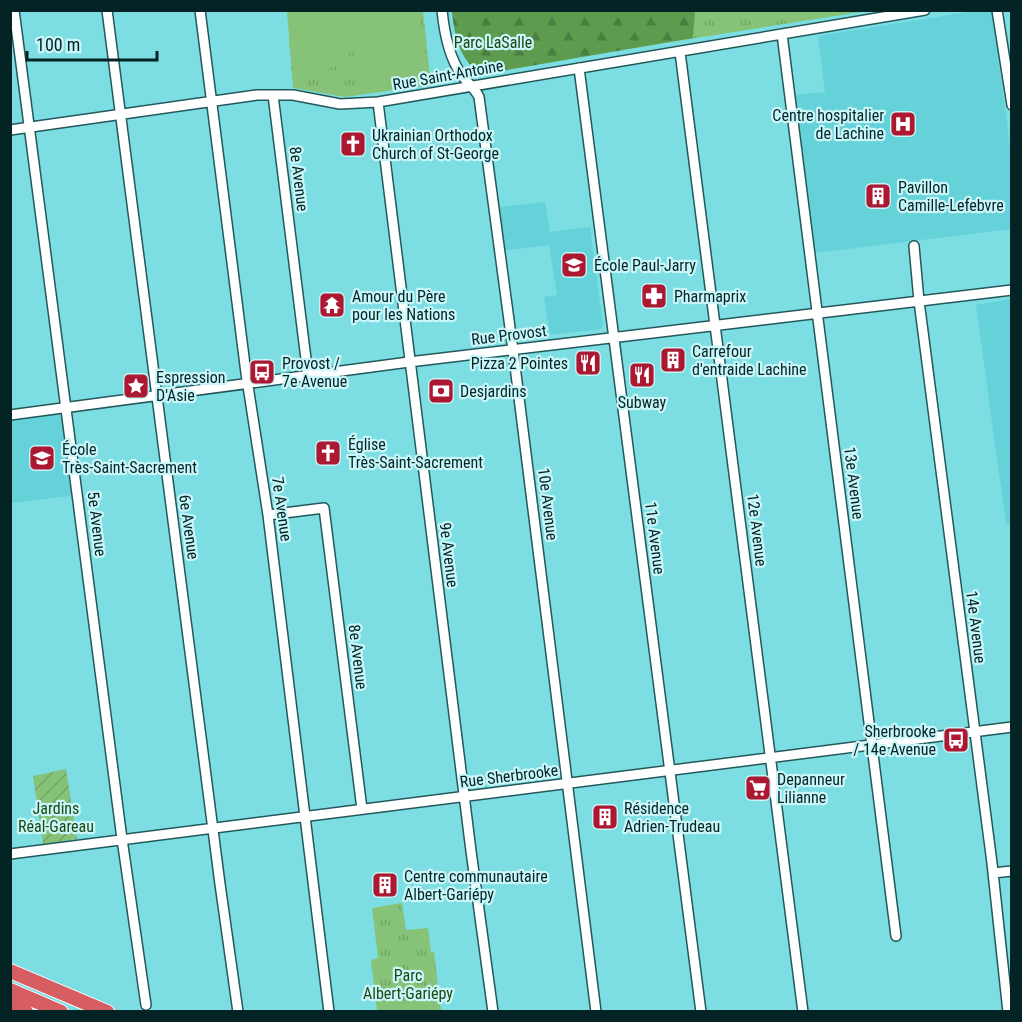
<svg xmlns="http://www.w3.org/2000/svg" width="1022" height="1022" font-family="'Roboto Condensed',sans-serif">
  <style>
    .built { fill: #64d2d8 }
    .grass { fill: url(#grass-tufts) }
    .forest { fill: url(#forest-firs) }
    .garden { fill: url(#garden-furrows) }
    .pitch { fill: #86c278 }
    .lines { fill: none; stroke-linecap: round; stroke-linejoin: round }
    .minor-casing { stroke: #23585b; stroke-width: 12 }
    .highway-casing { stroke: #fff; stroke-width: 16 }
    .minor { stroke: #fff; stroke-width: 9 }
    .highway { stroke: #d65d62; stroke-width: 14 }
    .labels { text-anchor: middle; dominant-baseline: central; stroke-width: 4.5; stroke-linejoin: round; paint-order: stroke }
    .park-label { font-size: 16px; fill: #1c4711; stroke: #c9f6f8 }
    .street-label { font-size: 16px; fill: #032325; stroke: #c9f6f8 }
    .poi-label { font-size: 16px; fill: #032325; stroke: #c9f6f8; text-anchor: start }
  </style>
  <defs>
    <pattern id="grass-tufts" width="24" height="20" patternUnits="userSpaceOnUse" patternTransform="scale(1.5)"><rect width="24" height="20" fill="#86c278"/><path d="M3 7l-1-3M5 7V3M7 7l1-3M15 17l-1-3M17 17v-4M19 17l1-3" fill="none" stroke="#72a668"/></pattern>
    <pattern id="forest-firs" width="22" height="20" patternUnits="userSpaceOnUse" patternTransform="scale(1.5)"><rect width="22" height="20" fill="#5d9c4e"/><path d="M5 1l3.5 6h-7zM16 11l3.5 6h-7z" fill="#4b7f41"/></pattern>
    <pattern id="garden-furrows" width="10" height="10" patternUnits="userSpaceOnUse" patternTransform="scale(1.5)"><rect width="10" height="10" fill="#86c278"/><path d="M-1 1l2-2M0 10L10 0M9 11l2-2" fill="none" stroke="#72a668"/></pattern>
  </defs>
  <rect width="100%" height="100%" fill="#7cdee3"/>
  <!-- built -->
  <path class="built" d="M974 11H992L1011 153V229L815 253 796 95 825 92 818 36Z
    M545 202 550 232 590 227 603 325 601 329 550 335 544 297 557 295 549 245 500 251 494 208Z
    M1011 299 1012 523 1006 524 976 305Z
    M65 407 78 495 11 503 10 415Z"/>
  <!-- grass -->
  <path class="grass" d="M287 11H423L431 85 345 97 293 88Z
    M452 11H867L595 54 484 74C460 65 454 33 452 11Z
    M402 903 406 930 428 928 431 952H434L441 1011H377L371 960 378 958 372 908Z"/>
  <!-- forest -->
  <path class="forest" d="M452 11V10L695 11 693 38 484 74C460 65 454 33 452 11Z"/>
  <!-- garden -->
  <path class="garden" d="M66 769 77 839 43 844 33 776Z"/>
  <!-- pitch -->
  <path class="pitch" d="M287 11H360L361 26 357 41C372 18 392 10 419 13L424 52H426L429 77 423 84 399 87 398 84 358 89C351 74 352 60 355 45 342 69 320 75 294 73L289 44 290 34Z"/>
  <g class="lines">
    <defs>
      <path id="minor" d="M14 10 122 839 146 1005
        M107 10 220 884 238 1012
        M200 10 246 373 268 515 329 1012
        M442 10C444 31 449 57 461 74 467 83 474 87 479 97L513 350 596 1012
        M997 10 1012 105
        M782 34 896 936
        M680 52 803 1012
        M579 68 701 1012
        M273 95 308 375
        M378 102 471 851 493 1012
        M10 130 257 95H293L340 104 378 102 925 10
        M914 246 919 301 992 863 1008 1012
        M10 415 409 362 1012 290
        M268 515 324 508 362 809
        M10 854 1012 727
        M993 873 1012 871"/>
      <path id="highway" d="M10 971 107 1012
        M10 990 61 1012
        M10 1005 26 1012"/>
    </defs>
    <!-- minor casing -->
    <use href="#minor" class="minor-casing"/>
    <!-- highway casing -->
    <use href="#highway" class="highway-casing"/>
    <!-- minor -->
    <use href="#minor" class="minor"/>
    <!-- highway -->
    <use href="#highway" class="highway"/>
  </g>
  <!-- icons -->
  <defs>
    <symbol id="hospital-square" viewBox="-11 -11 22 22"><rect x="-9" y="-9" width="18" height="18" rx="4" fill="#ac1731" stroke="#c9f6f8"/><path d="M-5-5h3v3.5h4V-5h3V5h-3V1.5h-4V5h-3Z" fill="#fff"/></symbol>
    <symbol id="church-square" viewBox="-11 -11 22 22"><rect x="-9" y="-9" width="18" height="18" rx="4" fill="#ac1731" stroke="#c9f6f8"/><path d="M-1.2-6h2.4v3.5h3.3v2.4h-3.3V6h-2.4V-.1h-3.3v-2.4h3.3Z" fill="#fff"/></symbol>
    <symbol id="building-square" viewBox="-11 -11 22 22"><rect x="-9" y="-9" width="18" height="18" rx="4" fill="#ac1731" stroke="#c9f6f8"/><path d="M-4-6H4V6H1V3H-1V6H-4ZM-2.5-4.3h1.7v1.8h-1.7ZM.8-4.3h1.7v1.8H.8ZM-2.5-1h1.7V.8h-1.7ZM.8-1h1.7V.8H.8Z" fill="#fff"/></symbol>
    <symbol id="school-square" viewBox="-11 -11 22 22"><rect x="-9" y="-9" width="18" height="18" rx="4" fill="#ac1731" stroke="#c9f6f8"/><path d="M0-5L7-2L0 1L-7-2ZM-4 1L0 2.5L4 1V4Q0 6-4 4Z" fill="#fff"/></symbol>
    <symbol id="pharmacy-square" viewBox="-11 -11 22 22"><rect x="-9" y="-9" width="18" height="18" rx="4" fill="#ac1731" stroke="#c9f6f8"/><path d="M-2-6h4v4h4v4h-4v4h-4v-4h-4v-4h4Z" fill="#fff"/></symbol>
    <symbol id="temple-square" viewBox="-11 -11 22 22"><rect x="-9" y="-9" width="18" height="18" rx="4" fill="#ac1731" stroke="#c9f6f8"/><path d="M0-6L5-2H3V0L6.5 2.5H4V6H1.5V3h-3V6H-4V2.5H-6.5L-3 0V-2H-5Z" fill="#fff"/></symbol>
    <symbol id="restaurant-square" viewBox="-11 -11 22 22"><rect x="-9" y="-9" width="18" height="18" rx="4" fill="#ac1731" stroke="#c9f6f8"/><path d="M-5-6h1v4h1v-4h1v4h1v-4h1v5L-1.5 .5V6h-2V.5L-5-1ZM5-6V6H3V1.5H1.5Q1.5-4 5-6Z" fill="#fff"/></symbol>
    <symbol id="bus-square" viewBox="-11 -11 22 22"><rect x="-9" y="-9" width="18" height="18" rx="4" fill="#ac1731" stroke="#c9f6f8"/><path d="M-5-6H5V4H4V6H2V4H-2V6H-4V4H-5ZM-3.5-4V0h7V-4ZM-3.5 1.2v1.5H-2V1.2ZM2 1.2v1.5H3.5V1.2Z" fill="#fff"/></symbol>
    <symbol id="sight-square" viewBox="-11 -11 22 22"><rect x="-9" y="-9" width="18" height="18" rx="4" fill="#ac1731" stroke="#c9f6f8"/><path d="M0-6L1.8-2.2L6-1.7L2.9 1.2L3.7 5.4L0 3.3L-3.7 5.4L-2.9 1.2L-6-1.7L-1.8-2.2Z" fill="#fff"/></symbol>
    <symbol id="bank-square" viewBox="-11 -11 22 22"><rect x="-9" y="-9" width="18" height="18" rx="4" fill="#ac1731" stroke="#c9f6f8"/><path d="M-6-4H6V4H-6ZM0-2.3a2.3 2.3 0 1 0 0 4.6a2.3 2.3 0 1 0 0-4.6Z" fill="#fff"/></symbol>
    <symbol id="supermarket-square" viewBox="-11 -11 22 22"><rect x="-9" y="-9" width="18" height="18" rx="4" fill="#ac1731" stroke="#c9f6f8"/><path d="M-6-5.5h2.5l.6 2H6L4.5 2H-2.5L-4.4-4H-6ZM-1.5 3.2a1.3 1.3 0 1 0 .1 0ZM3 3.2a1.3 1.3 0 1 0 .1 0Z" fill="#fff"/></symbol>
  </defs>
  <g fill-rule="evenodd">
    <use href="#hospital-square" x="888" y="109" width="30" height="30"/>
    <use href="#church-square" x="338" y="129" width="30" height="30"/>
    <use href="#building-square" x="863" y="181" width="30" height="30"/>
    <use href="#school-square" x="559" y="250" width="30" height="30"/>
    <use href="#pharmacy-square" x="639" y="281" width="30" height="30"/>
    <use href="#temple-square" x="317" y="290" width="30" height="30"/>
    <use href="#building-square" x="658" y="345" width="30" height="30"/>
    <use href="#restaurant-square" x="573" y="348" width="30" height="30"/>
    <use href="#bus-square" x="247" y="357" width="30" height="30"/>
    <use href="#restaurant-square" x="627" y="360" width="30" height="30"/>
    <use href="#sight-square" x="121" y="371" width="30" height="30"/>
    <use href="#bank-square" x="426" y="376" width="30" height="30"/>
    <use href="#church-square" x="313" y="438" width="30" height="30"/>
    <use href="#school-square" x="27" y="443" width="30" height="30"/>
    <use href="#bus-square" x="941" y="725" width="30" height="30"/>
    <use href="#supermarket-square" x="743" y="773" width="30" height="30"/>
    <use href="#building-square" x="590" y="802" width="30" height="30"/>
    <use href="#building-square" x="370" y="870" width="30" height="30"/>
  </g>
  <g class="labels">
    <!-- park labels -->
    <g class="park-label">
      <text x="493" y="42">Parc LaSalle</text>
      <text x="56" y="808">Jardins<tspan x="56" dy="18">Réal-Gareau</tspan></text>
      <text x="408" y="975">Parc<tspan x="408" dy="18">Albert-Gariépy</tspan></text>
    </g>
    <!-- street labels -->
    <g class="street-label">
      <text transform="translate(448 75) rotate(-10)">Rue Saint-Antoine</text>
      <text transform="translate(299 179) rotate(83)">8e Avenue</text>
      <text transform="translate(509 335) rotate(-7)">Rue Provost</text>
      <text transform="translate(854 483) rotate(83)">13e Avenue</text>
      <text transform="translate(548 504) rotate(83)">10e Avenue</text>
      <text transform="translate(282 509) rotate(82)">7e Avenue</text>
      <text transform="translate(97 524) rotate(83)">5e Avenue</text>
      <text transform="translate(189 527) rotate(82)">6e Avenue</text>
      <text transform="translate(757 530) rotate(83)">12e Avenue</text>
      <text transform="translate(655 538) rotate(83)">11e Avenue</text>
      <text transform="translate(449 555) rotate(83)">9e Avenue</text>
      <text transform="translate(976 627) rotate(83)">14e Avenue</text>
      <text transform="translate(358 657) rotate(83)">8e Avenue</text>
      <text transform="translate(509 776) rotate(-7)">Rue Sherbrooke</text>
    </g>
    <!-- poi labels -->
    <g class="poi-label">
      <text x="884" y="115" text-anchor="end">Centre hospitalier<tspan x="884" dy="18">de Lachine</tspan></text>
      <text x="372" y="135">Ukrainian Orthodox<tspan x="372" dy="18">Church of St-George</tspan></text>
      <text x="898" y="187">Pavillon<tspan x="898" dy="18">Camille-Lefebvre</tspan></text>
      <text x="594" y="265">École Paul-Jarry</text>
      <text x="352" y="296">Amour du Père<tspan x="352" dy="18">pour les Nations</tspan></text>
      <text x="674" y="296">Pharmaprix</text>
      <text x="692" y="351">Carrefour<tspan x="692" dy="18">d'entraide Lachine</tspan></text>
      <text x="282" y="363">Provost /<tspan x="282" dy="18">7e Avenue</tspan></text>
      <text x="568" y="363" text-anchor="end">Pizza 2 Pointes</text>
      <text x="156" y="377">Espression<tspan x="156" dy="18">D'Asie</tspan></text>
      <text x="460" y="391">Desjardins</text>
      <text x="642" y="402" text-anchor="middle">Subway</text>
      <text x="348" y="444">Église<tspan x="348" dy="18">Très-Saint-Sacrement</tspan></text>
      <text x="62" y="449">École<tspan x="62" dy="18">Très-Saint-Sacrement</tspan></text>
      <text x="936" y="731" text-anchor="end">Sherbrooke<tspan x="936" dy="18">/ 14e Avenue</tspan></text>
      <text x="777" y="779">Depanneur<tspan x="777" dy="18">Lilianne</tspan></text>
      <text x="624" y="808">Résidence<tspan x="624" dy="18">Adrien-Trudeau</tspan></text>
      <text x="404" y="876">Centre communautaire<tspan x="404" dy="18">Albert-Gariépy</tspan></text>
    </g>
  </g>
  <!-- border -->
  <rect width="1022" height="1022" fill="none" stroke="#032325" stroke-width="24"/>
  <!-- scale -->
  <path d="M27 51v9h130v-9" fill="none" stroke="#032325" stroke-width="3"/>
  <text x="36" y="51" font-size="18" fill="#032325" stroke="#c9f6f8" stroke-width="4.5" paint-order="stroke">100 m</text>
</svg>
